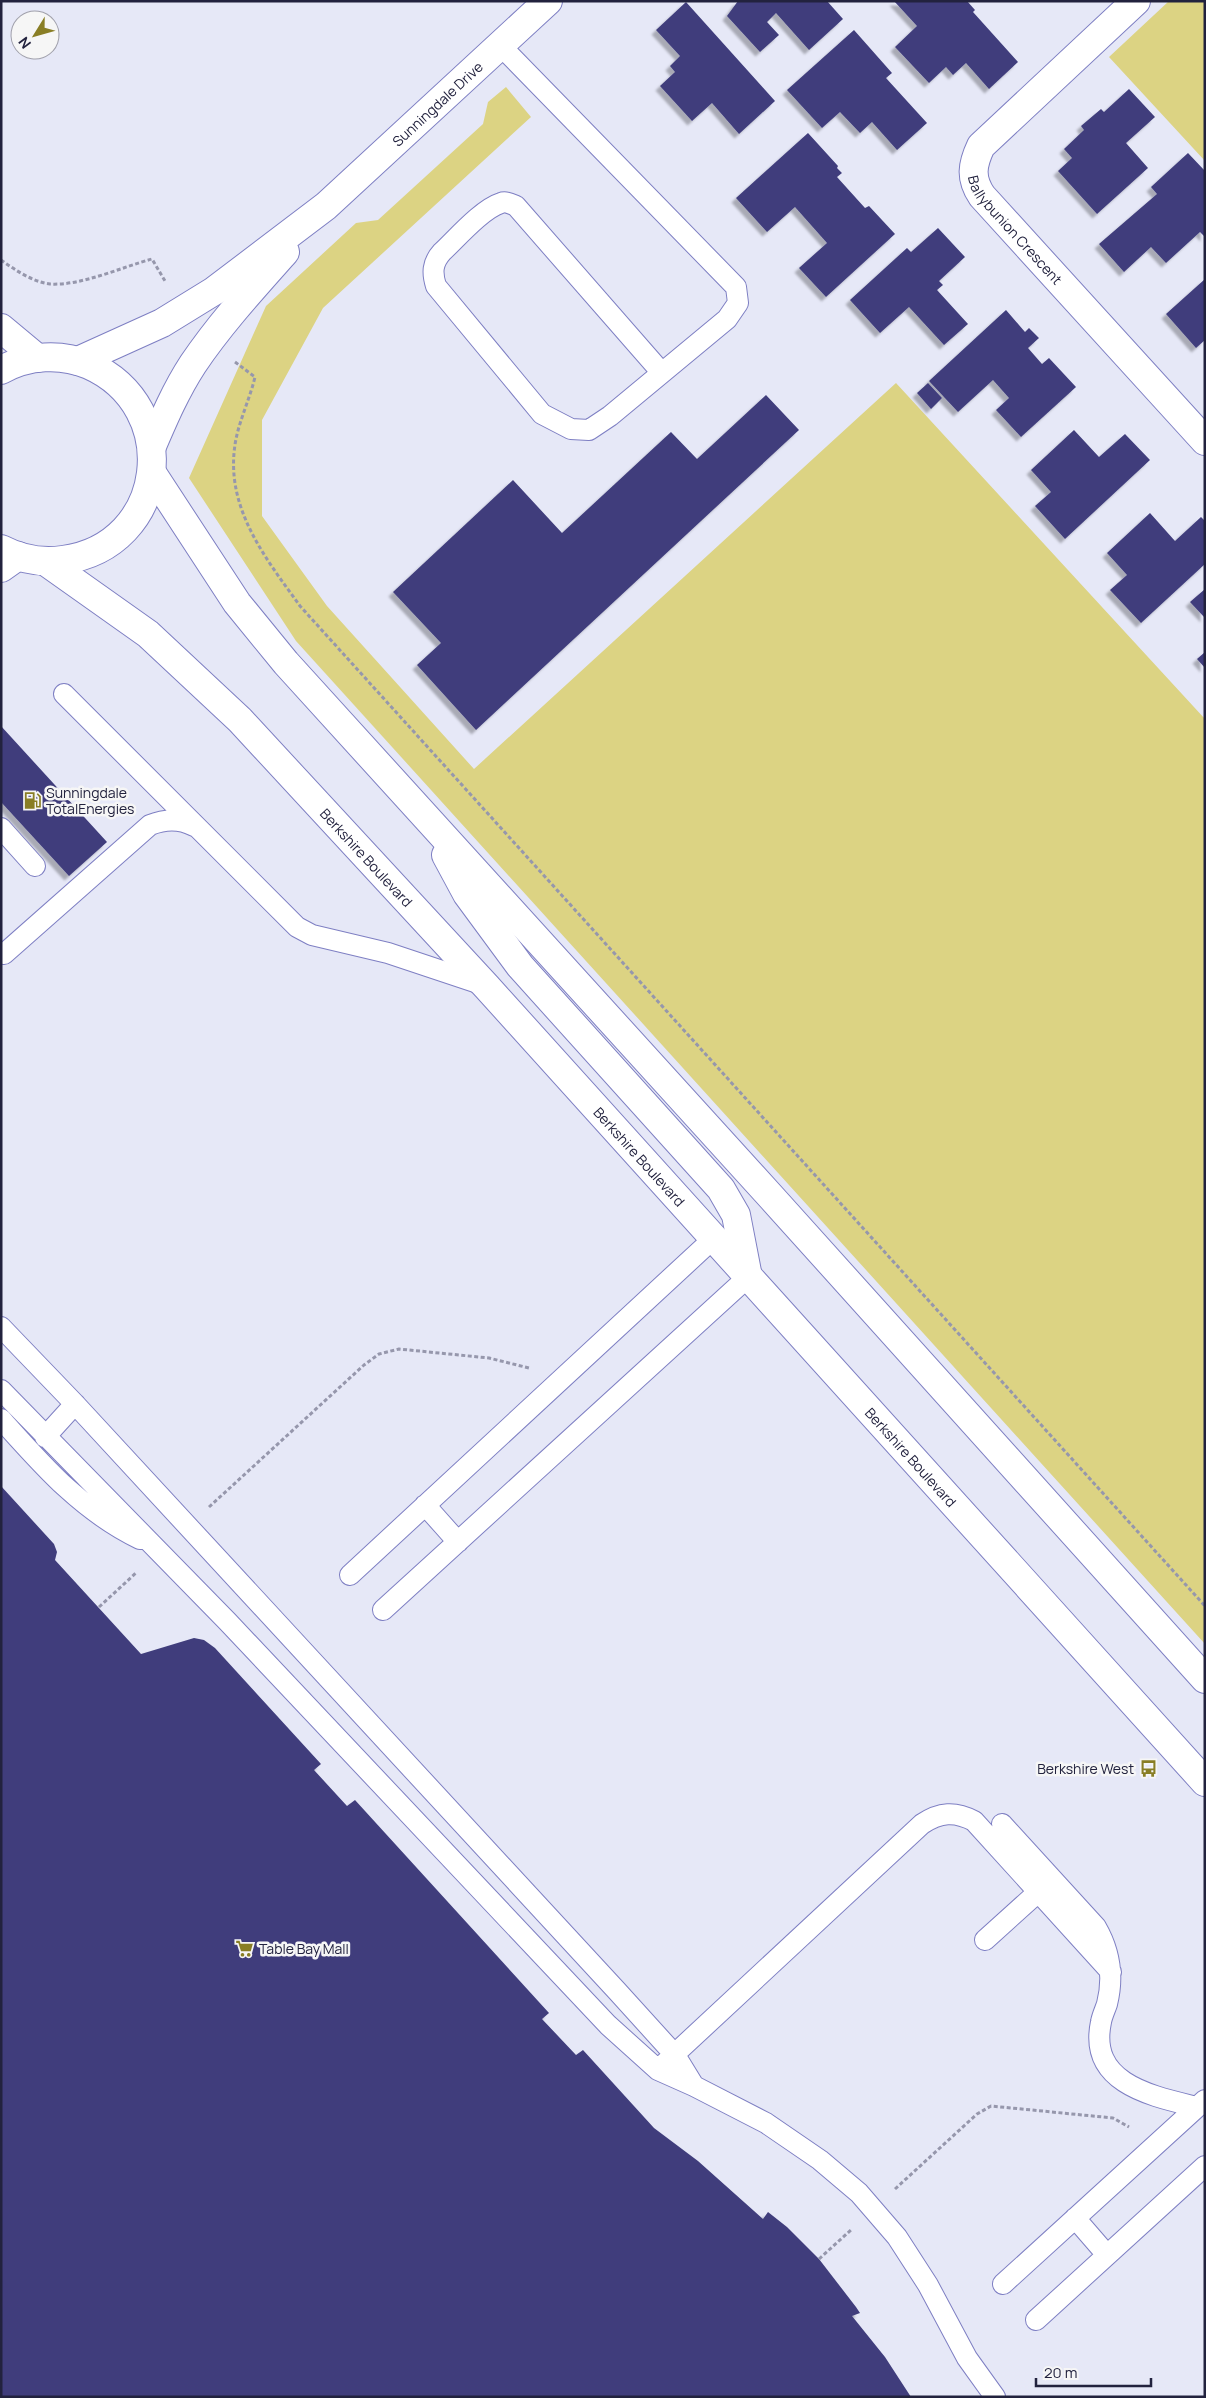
<svg xmlns="http://www.w3.org/2000/svg" width="1206" height="2398" font-family="Manrope,sans-serif">
  <style>
    .green { fill: #dcd383 }
    .building { fill: #403e7c; filter: url(#shadow) }
    .lines { fill: none; stroke-linecap: round; stroke-linejoin: round }
    .lane-casing { stroke: #7e7fc3; stroke-width: 22 }
    .street-casing { stroke: #7e7fc3; stroke-width: 30 }
    .secondary-casing { stroke: #7e7fc3; stroke-width: 30 }
    .path { stroke: #9697ac; stroke-width: 3; stroke-dasharray: 4 2.5; stroke-linecap: butt }
    .lane { stroke: #fff; stroke-width: 20 }
    .street { stroke: #fff; stroke-width: 28 }
    .secondary { stroke: #fff; stroke-width: 28 }
    .labels { text-anchor: middle; dominant-baseline: central; stroke-width: 5; stroke-linejoin: round; paint-order: stroke }
    .street-label { font-size: 14px; fill: #22223e; stroke: #f6f6f6 }
    .poi-label { font-size: 14px; fill: #22223e; stroke: #f6f6f6; text-anchor: start }
  </style>
  <defs>
    <filter id="shadow"><feDropShadow dx="-4.5" dy="4.5" stdDeviation="1" flood-color="#0004"/></filter>
  </defs>
  <rect width="100%" height="100%" fill="#e6e8f7"/>
  <!-- green -->
  <path class="green" d="M1169 1H1205V161L1109 57Z
    M506 87 531 117 323 308 262 420V516L327 606 474 769 896 383 1205 719V1644L296 641 189 478 266 306 356 223 378 220 483 124 488 102Z"/>
  <!-- building -->
  <path class="building" d="M738 1H827L843 19 809 50 776 13 767 22 779 35 760 52 727 16Z
    M894 1H967L975 10 973 12 1018 62 989 89 966 63 953 75 946 67 929 83 895 47 917 26Z
    M686 2 775 101 739 134 712 103 692 121 660 86 675 72 670 66 680 56 656 30Z
    M854 30 892 73 886 78 927 123 897 150 872 122 860 133 840 112 822 128 787 90Z
    M1129 89 1155 117 1126 143 1148 168 1097 214 1058 171 1072 158 1064 149 1084 130 1081 126 1101 109 1104 112Z
    M808 133 838 166 837 168 842 173 837 177 865 208 869 206 895 234 826 297 799 268 827 243 795 207 767 232 736 198Z
    M1188 153 1205 171V237L1200 232 1166 263 1151 247 1124 272 1099 244 1157 194 1151 187Z
    M938 228 965 257 939 281 943 285 937 290 968 324 944 345 909 307 880 333 850 300 907 248 911 252Z
    M1205 279V340L1196 348 1166 314Z
    M1006 310 1025 332 1029 328 1039 338 1028 348 1042 364 1049 358 1076 387 1021 437 996 410 1009 398 993 380 958 412 929 381Z
    M928 383 942 398 931 409 917 393Z
    M766 395 799 430 476 730 417 665 441 643 393 592 513 480 562 533 671 432 697 459Z
    M1074 430 1099 457 1125 434 1150 460 1065 539 1035 506 1051 492 1031 470Z
    M1150 513 1175 541 1201 517 1205 521V564L1141 623 1110 590 1127 575 1107 553Z
    M1205 589V618L1190 602Z
    M1205 652V668L1197 659Z
    M1 726 107 842 69 876 1 802Z
    M1 1486 54 1544 57 1552 55 1560 141 1654 194 1638 204 1640 215 1648 321 1764 314 1770 347 1806 355 1800 549 2013 542 2019 576 2055 583 2050 654 2128 698 2161 763 2219 768 2212 787 2227 819 2259 856 2307 860 2313 852 2316 885 2357 911 2397H1Z"/>
  <g class="lines">
    <defs>
      <path id="lane" d="M500 45 736 287 738 303 727 319 610 416 589 430 571 429 542 414 436 286C432 273 432 263 442 252 457 238 482 209 501 203 506 201 511 204 516 206L662 373
        M64 694 297 927 312 935 388 953 484 985
        M1 828 35 866
        M4 954 150 825C165 819 179 818 194 826
        M1 1327 75 1404 617 1991 675 2055 694 2086
        M1 1390 227 1621 608 2025 658 2070 694 2086 766 2123 820 2160 859 2193 897 2237 928 2285 967 2358 995 2397
        M1 1419C43 1466 82 1511 140 1539
        M45 1437 75 1404
        M425 1505 458 1542
        M350 1575 714 1238
        M383 1610 748 1277
        M1002 1824 1096 1927C1110 1951 1114 1976 1107 2004 1105 2010 1102 2016 1101 2022 1088 2084 1152 2096 1197 2107
        M985 1940 1047 1884
        M664 2064 922 1824C940 1812 955 1811 974 1821L1111 1972
        M1075 2218 1107 2255
        M1003 2284 1205 2100
        M1036 2320 1205 2166"/>
      <g id="street">
        <path id="s1" d="M1136 1 981 146C972 165 970 178 982 196L1205 441"/>
        <path d="M1 568 18 556"/>
      </g>
      <g id="secondary">
        <path d="M1 328 37 358"/>
        <path id="s2" d="M78 361 162 323 214 291 326 206 548 1"/>
        <path d="M1 370C28 355 61 353 89 365 184 407 168 546 63 560 42 563 20 559 1 549"/>
        <path d="M152 446C164 418 176 390 193 364 220 324 253 288 285 252"/>
        <path d="M152 473 237 603 286 663 773 1199 1205 1679"/>
        <path id="s3" d="M45 561 148 634 240 720 486 986 1205 1782"/>
        <path d="M446 855 467 894 520 966 721 1189 736 1215 748 1277"/>
      </g>
    </defs>
    <!-- lane casing -->
    <use href="#lane" class="lane-casing"/>
    <!-- street casing -->
    <use href="#street" class="street-casing"/>
    <!-- secondary casing -->
    <use href="#secondary" class="secondary-casing"/>
    <!-- path -->
    <path class="path" d="M1 260C15 270 33 282 50 284 81 286 122 267 152 259L165 281
      M235 362 255 377C250 398 240 419 236 439 223 505 264 556 300 606L1205 1606
      M209 1507 364 1365 379 1354 399 1349 489 1358 529 1368
      M99 1607 137 1572
      M895 2189 977 2114 991 2106 1113 2118 1129 2127
      M819 2259 852 2229"/>
    <!-- lane -->
    <use href="#lane" class="lane"/>
    <!-- street -->
    <use href="#street" class="street"/>
    <!-- secondary -->
    <use href="#secondary" class="secondary"/>
  </g>
  <!-- icons -->
  <defs>
    <symbol id="fuel-bare" viewBox="-9 -9 18 18"><path d="M-5.5-6h7V0h2V4h1.3V-2.5L3-4.5l.8-.8L6-3V5H2.5V1h-1V6h-7ZM-4.2-4.7v3.2H.2V-4.7Z" fill="#897e25" stroke="#f6f6f6" stroke-width="2.5" paint-order="stroke"/></symbol>
    <symbol id="bus-bare" viewBox="-9 -9 18 18"><path d="M-5-6H5V4H4V6H2V4H-2V6H-4V4H-5ZM-3.5-4V0h7V-4ZM-3.5 1.2v1.5H-2V1.2ZM2 1.2v1.5H3.5V1.2Z" fill="#897e25" stroke="#f6f6f6" stroke-width="2.5" paint-order="stroke"/></symbol>
    <symbol id="supermarket-bare" viewBox="-9 -9 18 18"><path d="M-6-5.5h2.5l.6 2H6L4.5 2H-2.5L-4.4-4H-6ZM-1.5 3.2a1.3 1.3 0 1 0 .1 0ZM3 3.2a1.3 1.3 0 1 0 .1 0Z" fill="#897e25" stroke="#f6f6f6" stroke-width="2.5" paint-order="stroke"/></symbol>
  </defs>
  <g fill-rule="evenodd">
    <use href="#fuel-bare" x="20" y="788" width="25" height="25"/>
    <use href="#bus-bare" x="1136" y="1756" width="25" height="25"/>
    <use href="#supermarket-bare" x="232" y="1936" width="25" height="25"/>
  </g>
  <g class="labels">
    <!-- street labels -->
    <g class="street-label">
      <text stroke="none"><textPath href="#s2" startOffset="445">Sunningdale Drive</textPath></text>
      <text stroke="none"><textPath href="#s1" startOffset="312">Ballybunion Crescent</textPath></text>
      <text stroke="none"><textPath href="#s3" startOffset="439">Berkshire Boulevard</textPath></text>
      <text stroke="none"><textPath href="#s3" startOffset="844">Berkshire Boulevard</textPath></text>
      <text stroke="none"><textPath href="#s3" startOffset="1249">Berkshire Boulevard</textPath></text>
    </g>
    <!-- poi labels -->
    <g class="poi-label">
      <text x="46" y="792">Sunningdale<tspan x="46" dy="16">TotalEnergies</tspan></text>
      <text x="1134" y="1768" text-anchor="end">Berkshire West</text>
      <text x="259" y="1948">Table Bay Mall</text>
    </g>
  </g>
  <!-- border -->
  <rect width="1206" height="2398" fill="none" stroke="#22223e" stroke-width="5"/>
  <!-- north arrow -->
  <g transform="translate(35 35) rotate(233)"><circle r="24" fill="#f6f6f6" stroke="#a1a1ac"/>
  <path d="M0-4L9 19L0 12L-9 19Z" fill="#897e25"/>
  <text y="-8" font-size="14" font-weight="bold" text-anchor="middle" fill="#22223e">N</text>
  </g>
  <!-- scale -->
  <path d="M1036 2378v8h115v-8" fill="none" stroke="#22223e" stroke-width="2.5"/>
  <text x="1044" y="2378" font-size="15" fill="#22223e" stroke="#f6f6f6" stroke-width="4" paint-order="stroke">20 m</text>
</svg>
